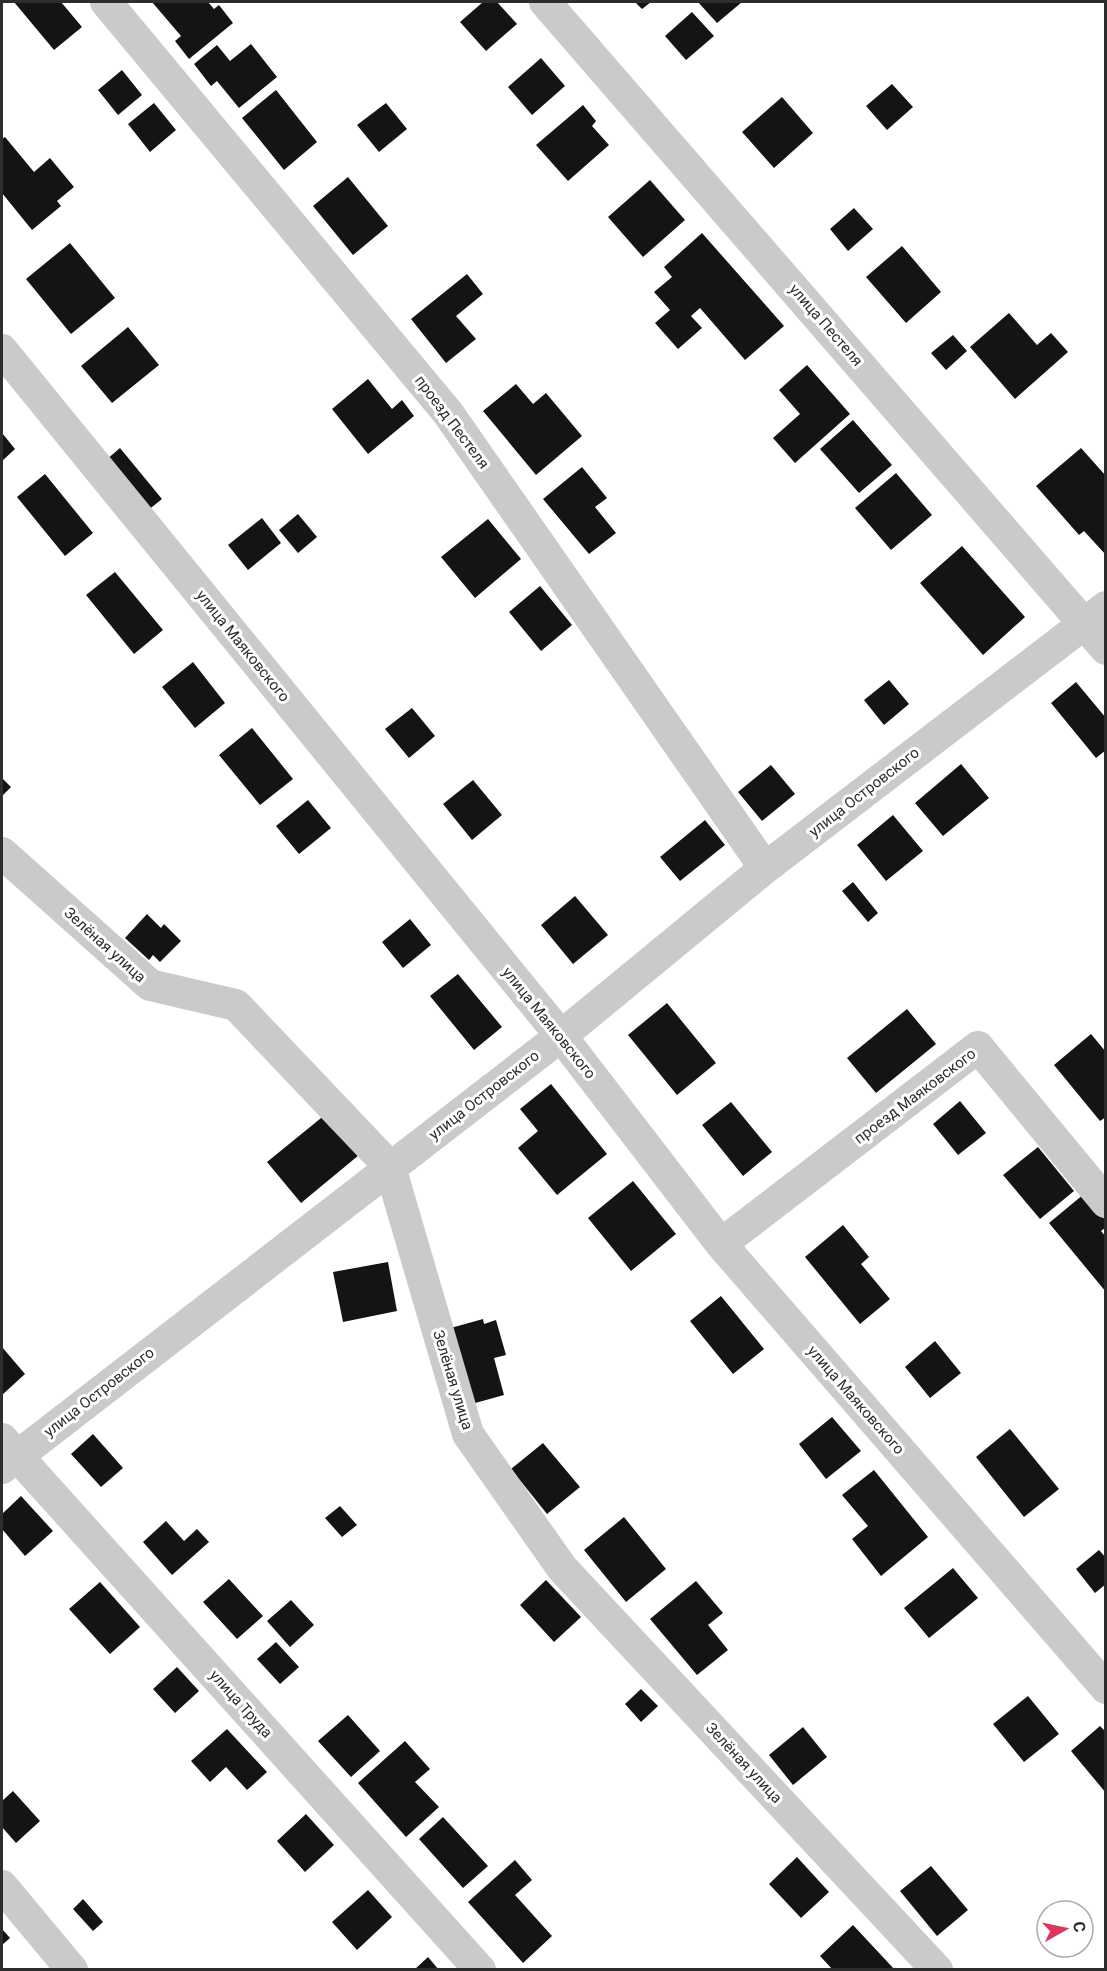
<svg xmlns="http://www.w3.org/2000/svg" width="1107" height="1971" font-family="Roboto,sans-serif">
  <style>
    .building { fill: #141414 }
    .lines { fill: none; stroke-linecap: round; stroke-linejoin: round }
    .street { stroke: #cacaca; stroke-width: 32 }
    .labels { text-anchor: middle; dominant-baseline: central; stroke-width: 6; stroke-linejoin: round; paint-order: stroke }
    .street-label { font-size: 15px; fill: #2d2d2d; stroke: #fff }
  </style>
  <rect width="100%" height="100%" fill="#fff"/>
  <!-- building -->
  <path class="building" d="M14 2H61L82 27 54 50Z
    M152 2H208L214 9 219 5 233 23 189 59 175 41 181 36Z
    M483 2H497L517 24 486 51 460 22Z
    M635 2H651L642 9Z
    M698 2H742L717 23Z
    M692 12 714 36 686 60 665 36Z
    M251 44 277 77 239 108 217 81 211 86 194 64 217 45 230 61Z
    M541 58 565 86 532 115 508 87Z
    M122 70 142 95 118 115 98 90Z
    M892 84 913 107 887 130 866 106Z
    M276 90 317 142 284 170 242 118Z
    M782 97 813 133 774 168 742 132Z
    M154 103 176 130 150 152 128 124Z
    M386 103 407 129 379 152 357 125Z
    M583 105 596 121 592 126 609 145 568 181 536 145Z
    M5 137 34 172 50 158 74 187 57 201 61 206 32 230 2 193V139Z
    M348 177 388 226 353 255 313 206Z
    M650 180 685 220 643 257 608 217Z
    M854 208 873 229 848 251 830 229Z
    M702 233 784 326 745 360 700 308 691 316 702 328 678 349 655 323 670 310 654 292 672 277 664 267Z
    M70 243 115 298 71 334 26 279Z
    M902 246 941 292 906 323 866 277Z
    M467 274 483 294 456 316 476 339 446 363 411 319Z
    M1009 313 1037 345 1051 333 1068 352 1015 399 970 347Z
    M128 327 159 365 112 403 81 366Z
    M953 335 967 351 946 370 931 353Z
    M807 365 850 414 795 463 773 438 800 414 779 390Z
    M368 379 392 409 402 400 414 416 368 454 332 409Z
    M516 384 533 404 546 393 582 436 536 475 483 411Z
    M853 420 892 465 859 493 820 449Z
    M2 433 15 449 2 461Z
    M120 448 162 499 147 511 106 460Z
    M1081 448 1106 476V555L1084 531 1079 535 1036 486Z
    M582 467 607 498 595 507 616 533 589 554 543 499Z
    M896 473 932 515 891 550 855 508Z
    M45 474 93 533 65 556 17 497Z
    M298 514 317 537 298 553 279 530Z
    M262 518 281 543 248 570 228 545Z
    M488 519 521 559 475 598 441 557Z
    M962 546 1025 617 983 655 920 583Z
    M115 572 163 630 134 654 86 595Z
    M540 586 572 625 541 651 509 612Z
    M193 662 225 703 195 728 162 687Z
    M889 680 909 704 884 725 864 700Z
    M1076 682 1106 718V750L1096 758 1051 703Z
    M412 708 435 736 409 758 385 729Z
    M252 728 293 779 260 805 219 755Z
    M961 764 989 798 943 836 915 803Z
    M771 765 795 794 762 821 738 792Z
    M2 778 11 787 2 796Z
    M473 780 502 815 472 840 443 804Z
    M308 800 331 828 299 854 276 826Z
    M893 815 923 851 886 881 857 845Z
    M705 820 725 845 680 881 660 857Z
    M853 882 878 913 868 922 842 891Z
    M575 896 608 935 573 964 541 925Z
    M147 914 161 928 164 924 181 941 160 962 153 955 149 960 125 938Z
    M410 919 431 945 403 968 382 942Z
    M458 974 502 1027 474 1050 430 996Z
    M667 1003 716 1063 677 1095 628 1035Z
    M907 1009 936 1044 876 1093 847 1058Z
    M1091 1034 1106 1052V1117L1100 1121 1054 1065Z
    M551 1084 607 1154 557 1195 518 1148 538 1131 520 1109Z
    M960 1101 986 1133 958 1155 933 1124Z
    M731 1102 772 1152 743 1176 702 1125Z
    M326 1114 359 1155 301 1203 267 1162Z
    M1038 1147 1074 1191 1040 1219 1003 1175Z
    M633 1181 676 1234 631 1271 588 1218Z
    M1084 1194 1106 1221V1227L1101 1231 1106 1237V1292L1049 1223Z
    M843 1225 869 1257 861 1264 890 1299 860 1324 805 1257Z
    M388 1262 397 1311 343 1322 333 1272Z
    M721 1296 764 1349 733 1374 690 1321Z
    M483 1319 484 1324 496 1320 506 1355 494 1358 504 1395 468 1405 447 1329Z
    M935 1341 961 1373 930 1398 905 1367Z
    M2 1347 25 1374 2 1395Z
    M832 1417 861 1451 826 1479 799 1444Z
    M1010 1429 1059 1489 1024 1517 976 1457Z
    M93 1434 123 1468 101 1487 71 1454Z
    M543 1443 580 1487 547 1514 511 1469Z
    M874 1470 928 1537 881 1576 852 1539 868 1526 842 1495Z
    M21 1496 53 1531 25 1556 2 1529V1514Z
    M340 1506 357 1525 342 1537 325 1518Z
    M624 1517 666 1569 626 1602 584 1550Z
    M166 1521 184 1541 197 1529 209 1542 172 1575 143 1542Z
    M1099 1550 1106 1558V1584L1095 1593 1076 1569Z
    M953 1568 978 1598 929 1638 904 1608Z
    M229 1579 263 1616 237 1639 203 1602Z
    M546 1580 581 1617 554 1642 520 1605Z
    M696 1581 723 1613 708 1625 728 1650 697 1675 650 1619Z
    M100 1582 140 1627 110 1654 69 1609Z
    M291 1600 314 1625 290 1647 267 1621Z
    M276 1642 299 1667 280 1684 257 1659Z
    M177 1667 199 1691 175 1713 153 1689Z
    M641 1689 658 1706 641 1722 625 1704Z
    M1028 1696 1059 1734 1024 1762 993 1724Z
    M348 1715 380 1751 351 1777 318 1741Z
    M1100 1726 1106 1732V1793L1071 1751Z
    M803 1727 827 1757 793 1785 769 1755Z
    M227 1729 267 1772 247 1790 226 1767 210 1782 191 1761Z
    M405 1741 430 1769 415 1782 439 1807 406 1837 358 1783Z
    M13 1791 40 1821 16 1843 2 1827V1801Z
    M306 1814 334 1845 305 1872 277 1841Z
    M443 1817 488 1866 463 1888 419 1839Z
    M797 1857 829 1892 801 1918 769 1884Z
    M515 1860 532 1880 515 1895 552 1936 523 1963 468 1902Z
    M931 1866 968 1910 937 1936 900 1891Z
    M368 1890 392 1917 357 1950 332 1922Z
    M83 1899 103 1922 93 1931 73 1909Z
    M853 1925 895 1970H833L820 1956Z
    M2 1929 10 1938 2 1945Z
    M428 1957 439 1970H414Z"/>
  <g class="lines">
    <!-- street -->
    <path class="street" d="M106 2 448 413 765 868
      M545 2 1106 649
      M2 350 561 1036 721 1244 1106 1688
      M2 853 150 985 236 1005 390 1167 468 1434 562 1568 937 1970
      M721 1244 978 1047 1106 1202
      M2 1439 480 1970
      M2 1468 561 1036 765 868 1106 607
      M2 1886 72 1970"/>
  </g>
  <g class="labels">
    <!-- street labels -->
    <g class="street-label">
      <text transform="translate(826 325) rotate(49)">улица Пестеля</text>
      <text transform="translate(452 422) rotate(53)">проезд Пестеля</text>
      <text transform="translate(243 646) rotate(51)">улица Маяковского</text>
      <text transform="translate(864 792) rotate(-38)">улица Островского</text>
      <text transform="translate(105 945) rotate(42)">Зелёная улица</text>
      <text transform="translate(549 1023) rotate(51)">улица Маяковского</text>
      <text transform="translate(484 1095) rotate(-38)">улица Островского</text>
      <text transform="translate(915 1096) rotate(-37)">проезд Маяковского</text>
      <text transform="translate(453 1380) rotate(73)">Зелёная улица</text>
      <text transform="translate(99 1392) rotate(-38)">улица Островского</text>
      <text transform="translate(856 1400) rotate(49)">улица Маяковского</text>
      <text transform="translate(241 1704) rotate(48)">улица Труда</text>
      <text transform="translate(744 1763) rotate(47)">Зелёная улица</text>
    </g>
  </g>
  <!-- border -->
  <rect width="1107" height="1971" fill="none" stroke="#2d2d2d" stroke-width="6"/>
  <!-- north arrow -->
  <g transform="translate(1065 1929) rotate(81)"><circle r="28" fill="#ffffff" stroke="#ababab" stroke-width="1.5"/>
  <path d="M0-4.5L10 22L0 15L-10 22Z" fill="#de355d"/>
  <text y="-9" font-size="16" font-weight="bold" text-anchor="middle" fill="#2d2d2d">С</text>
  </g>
</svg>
